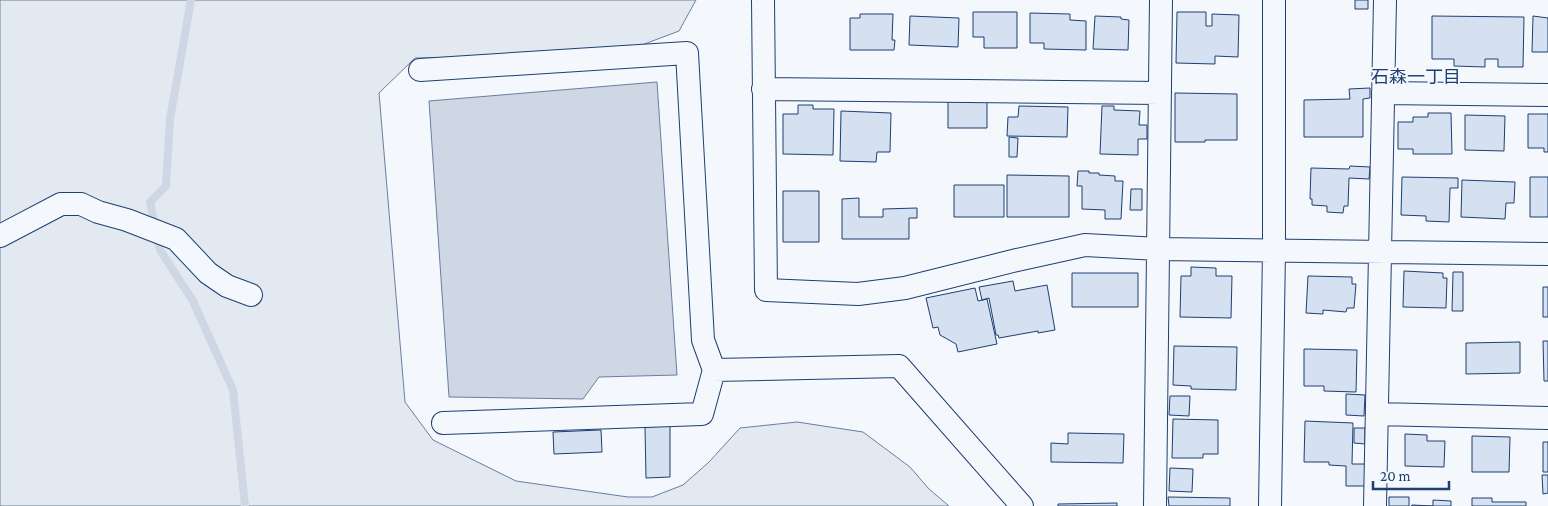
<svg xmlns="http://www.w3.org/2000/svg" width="1548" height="506" font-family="'Crimson Pro','Noto Sans JP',serif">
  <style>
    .green { fill: #e3e9f0; stroke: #687fa3 }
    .water { fill: #cfd7e4; stroke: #687fa3 }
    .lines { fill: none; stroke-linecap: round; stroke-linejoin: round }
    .stream { stroke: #cfd7e4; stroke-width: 8 }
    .building { fill: #d5e0f0; stroke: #1d3f73 }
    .minor-casing { stroke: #1d3f73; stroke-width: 24 }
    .minor { stroke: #f4f7fb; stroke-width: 22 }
    .labels { text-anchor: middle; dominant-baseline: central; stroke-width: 4; stroke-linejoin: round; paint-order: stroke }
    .neighbourhood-label { font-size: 18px; fill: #1d3f73; stroke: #f4f7fb }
  </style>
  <rect width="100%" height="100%" fill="#f4f7fb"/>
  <!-- green -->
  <path class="green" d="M0 0H696L679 31 615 55 415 58 379 93 405 402 433 440 516 481 628 497H652L683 485 709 462 740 428 797 422 863 432 910 467 929 489 949 506H0Z"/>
  <!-- water -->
  <path class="water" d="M657 82 677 375 599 377 583 399 449 397 429 101Z"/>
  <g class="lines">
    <!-- stream -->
    <path class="stream" d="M191 0 170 119 166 186 150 202 160 250 193 301 233 390 245 506"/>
  </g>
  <!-- building -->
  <path class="building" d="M1355 0H1368V9H1355Z
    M973 12H1017V48H984V37H973Z
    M1177 12H1206V26H1212V14L1239 15 1238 57 1215 56V64L1176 63Z
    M1030 13 1070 14V20L1086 21V50L1044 49V43H1030Z
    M860 14H893L892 40H895L894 50H850V18H860Z
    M910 16 959 18 958 47 909 45Z
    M1095 16 1121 17V19L1129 20 1128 50 1093 49Z
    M1432 16 1524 17 1523 67H1498V59H1485V67L1454 66V59H1432Z
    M1533 16 1548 18V52H1532Z
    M1370 88V98L1363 99V137H1304V100L1350 99 1349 89Z
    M1175 93 1237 94V140H1205V142H1175Z
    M948 101H987V128H948Z
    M798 105H813V109H834L833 155 783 154V114H798Z
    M1019 106 1068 107 1067 137 1007 136 1008 117H1018Z
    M1102 106H1114V110L1140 111 1139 125H1147V139H1138V155L1100 154Z
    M841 111 891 113 890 152H877L876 162 840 161Z
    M1428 113H1451L1452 154H1413V149H1398V122H1413V117H1428Z
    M1528 114H1548V152H1544V148H1528Z
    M1465 115 1505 116 1504 151 1465 150Z
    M1009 137 1018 138 1017 157H1009Z
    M1350 166 1370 167 1369 179 1349 178 1348 206H1344L1343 213 1327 212V206L1312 205V199H1310L1311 168 1349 169Z
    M1078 171H1089V173H1099V175L1115 176V181H1123L1121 219H1105V210L1082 209V186H1077Z
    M1007 175 1069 176V217H1007Z
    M1402 177 1458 178V188H1450L1449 222 1426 221V216L1401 215Z
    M1530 177H1548V217H1530Z
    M1462 180 1515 182 1514 203H1506L1505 219 1461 217Z
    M954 185H1004V217H954Z
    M1131 189H1142V210H1130Z
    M783 191H819V242H783Z
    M859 198V217H883V209L917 208V218H909V239H842V199Z
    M1191 267 1216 268V276H1232L1231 318 1180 317 1181 276H1191Z
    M1404 271 1443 273V278H1447L1446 308 1403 307Z
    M1453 272H1463V311H1452Z
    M1072 273H1138V307H1072Z
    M1308 276 1352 277V284H1356L1354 308H1347L1346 312 1323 310V314L1306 313Z
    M1013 281 1015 291 1047 285 1055 330 1038 333V331L999 338 998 335H996L989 298 982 300 979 287Z
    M1543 287H1548V317H1543Z
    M975 288 978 301 987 299 997 344 958 352 956 344 940 335 938 327 933 328 926 298Z
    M1543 341H1548V381H1544Z
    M1520 342V373L1466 374V343Z
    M1174 346 1237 347 1236 390 1191 389V386L1173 385Z
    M1304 349 1357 350 1356 392 1324 391V386H1304Z
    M1346 394 1365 395 1364 416 1346 415Z
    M1170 396H1190L1189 416 1169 415Z
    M1173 419 1218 420V454H1203V458H1172Z
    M1305 421 1353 423 1352 464H1365V486H1346V466L1329 465V462H1304Z
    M670 426V477L646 478 645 427Z
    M1354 428H1365V444L1354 443Z
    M601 430 602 452 554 454 553 432Z
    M1068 433 1124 434 1123 463 1051 462V443L1068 444Z
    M1405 434 1427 435V441H1445L1444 467 1405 466Z
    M1472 436 1510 437 1509 472H1472Z
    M1543 442H1548V472H1543Z
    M1170 468 1193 469 1192 492 1169 491Z
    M1542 475H1548V493L1543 494Z
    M1168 497 1230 498V506H1169Z
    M1389 497H1409V506H1389Z
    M1472 498H1492V502H1526V506H1472Z
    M1433 500 1451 501V506H1411L1412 505 1433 506Z
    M1117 503V506H1058V504Z"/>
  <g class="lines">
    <defs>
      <path id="minor" d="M763 0 766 290 858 294 905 288 1017 260 1085 245 1159 249 1548 254
        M420 70 687 53 703 340 714 370 702 414 443 423
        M763 89 1160 93
        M1383 93 1548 95
        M0 236 61 204H81L98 212 127 220 176 239 208 273 227 286 251 295
        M714 370 899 366 1022 506
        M1377 414 1548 418
        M1155 506 1161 0
        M1270 506 1274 250V0
        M1375 506 1385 0"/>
    </defs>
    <!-- minor casing -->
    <use href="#minor" class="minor-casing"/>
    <!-- minor -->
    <use href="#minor" class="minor"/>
  </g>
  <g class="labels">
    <!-- neighbourhood labels -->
    <g class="neighbourhood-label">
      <text x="1416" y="77">石森一丁目</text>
    </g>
  </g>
  <!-- scale -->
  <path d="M1373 481v8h76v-8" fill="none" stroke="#1d3f73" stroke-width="2.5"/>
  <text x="1380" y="481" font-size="15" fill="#1d3f73" stroke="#f4f7fb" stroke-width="4" paint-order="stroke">20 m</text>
</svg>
